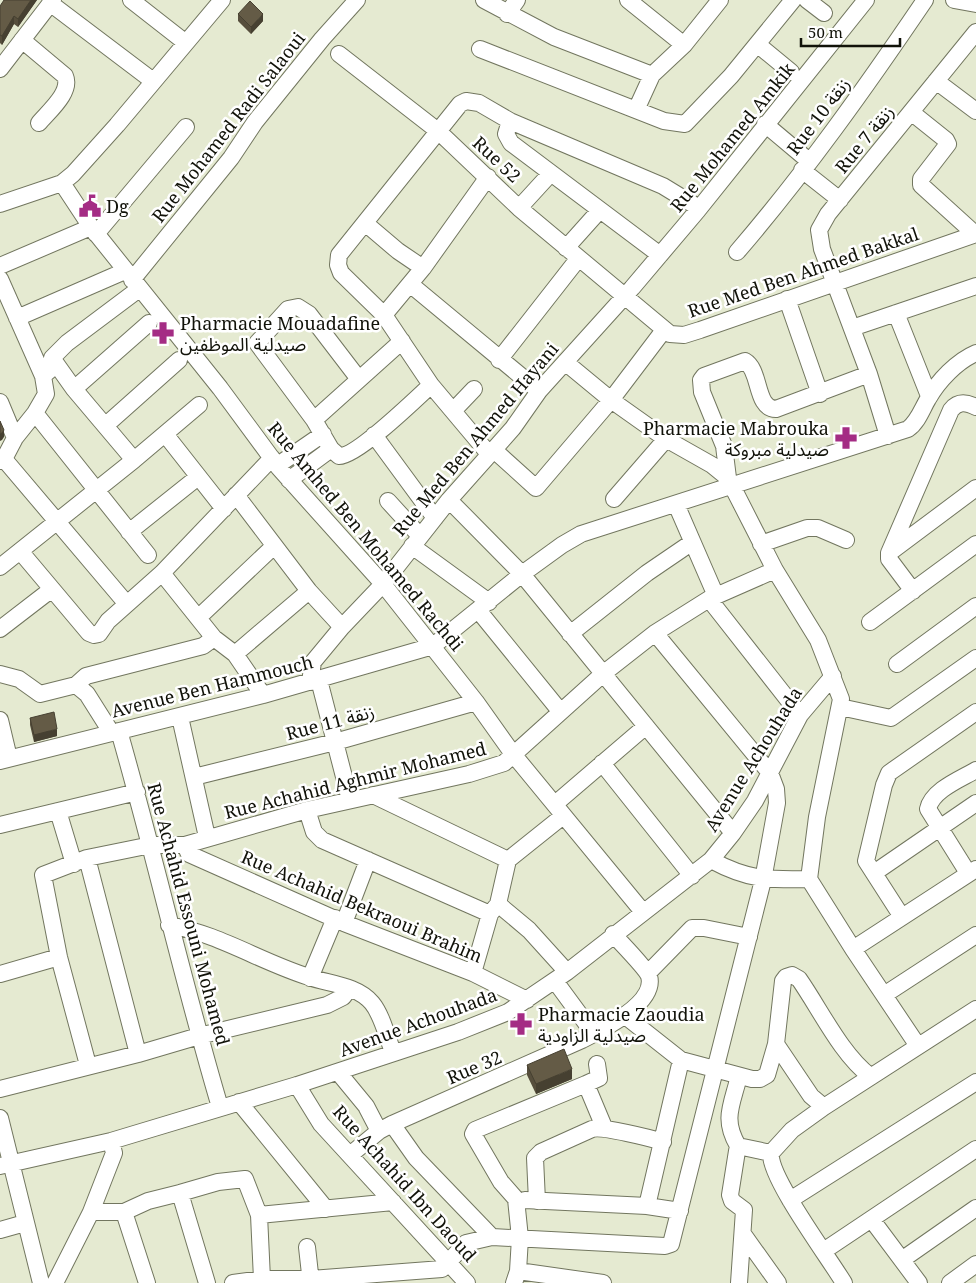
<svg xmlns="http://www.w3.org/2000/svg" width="976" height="1283" font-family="'Noto Serif','Noto Sans Arabic',serif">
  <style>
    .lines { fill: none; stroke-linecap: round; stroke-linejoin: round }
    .minor-casing { stroke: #72765f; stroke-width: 18 }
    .minor { stroke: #fff; stroke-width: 16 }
    .wall { fill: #564e3c }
    .shaded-wall { fill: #464031 }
    .building { fill: #645b46; stroke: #464031 }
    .labels { text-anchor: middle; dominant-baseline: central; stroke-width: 5; stroke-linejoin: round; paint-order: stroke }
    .street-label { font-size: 18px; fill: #111209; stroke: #fff }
    .poi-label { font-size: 18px; fill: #111209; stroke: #fff; text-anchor: start }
  </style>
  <rect width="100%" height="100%" fill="#e5ead1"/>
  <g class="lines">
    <defs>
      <path id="minor" d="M131 0 186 43
        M484 0 554 37 652 75 684 45 720 0
        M628 0 684 45
        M807 0 824 13
        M954 0 976 4
        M50 3 153 81
        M507 14 517 0
        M22 40 65 76C72 92 49 111 39 123
        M757 44 791 72
        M480 49 664 121 685 124 731 76 793 0
        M339 54 438 131 519 208 670 334 684 335 700 330 976 234
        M0 69 53 0
        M936 81 976 111
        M636 110 652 75
        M911 112 946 140 948 144 921 179V185L975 234
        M510 121 506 134 511 143 660 255
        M765 124 809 161
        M802 170 840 200
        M62 183 91 227 220 388 279 468 383 584 476 702 513 754 643 912
        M0 204 62 183 73 174 117 125 222 0
        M519 208 551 173
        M365 223 398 251 423 268
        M96 234 186 127
        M566 248 600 210
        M737 252C805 173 866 87 925 0
        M0 266 91 227
        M0 279 43 376
        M132 280 231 158 255 122 322 39 357 0
        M410 284 539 391
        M787 299 820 394
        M896 313 929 396
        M384 315 423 268 488 177
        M17 318 125 271
        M852 328 976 286
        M52 358 74 389 134 460
        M499 360 578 259
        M565 362 611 400 666 439 712 465 728 478 775 570 818 640 841 699 817 817 809 879 853 949 918 1046
        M74 389 149 323
        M0 402 15 438
        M453 411 474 389
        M35 413 148 555
        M314 420 402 341
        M106 425 179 360
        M165 434 224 509
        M374 435 435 518
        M888 436 869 374 822 249 819 230 828 214 976 32
        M331 449 339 456C356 457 416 399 431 385
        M494 450 536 488 611 400 664 330
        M489 454 431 385 384 315 341 273 338 265 339 255 460 104 466 101 479 103 510 121 663 186 699 208
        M4 459 126 603
        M0 461 4 459 15 438 35 413 46 394 43 376 50 370 52 358 67 343 139 289
        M278 465 323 434
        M728 478 724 446 702 392 701 380 704 376 745 361C761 370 755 409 776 409L869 374
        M289 480 331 449 314 420 257 343 288 309 298 307 309 314 358 378
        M236 495 309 591 342 627
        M614 499 666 439
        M449 500 522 574 733 833
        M388 501 420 536
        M676 504 716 596
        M129 532 198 477
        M761 544 807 528H818L846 540
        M412 546 489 602
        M20 551 89 633 94 635 99 634 108 621 162 573 272 458
        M889 553 976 488
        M0 567 134 460 199 405
        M162 573 214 638 235 654 263 695
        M913 591 889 559V553L951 410C958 401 966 402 976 407
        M709 599 800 715
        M478 610 560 711
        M199 617 273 547
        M870 622 976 544
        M0 629 52 589
        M570 634 647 573 691 543
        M235 654 309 591
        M897 664 976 606
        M0 674 19 679 40 694 76 685 86 676 203 646 214 638
        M319 680 350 800
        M310 682 313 662 342 627 383 584 449 500 513 428 539 391 632 288 698 210 866 0
        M76 685 87 694 111 732
        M840 707 891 718 976 658
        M180 717 207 837
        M0 720 9 758
        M119 731C155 856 183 983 220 1107
        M0 761 263 695 433 646 522 574 562 545 581 534 908 429C918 422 922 409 928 399 938 381 957 361 976 353
        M602 763 692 876
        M194 777 335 742 476 702
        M373 795 508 860
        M555 804 646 726
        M307 810 314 832 322 840 490 914
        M58 811 74 864
        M0 825 137 792
        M185 845 189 854 344 923 473 973 527 1000
        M87 858 138 1054
        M711 860C748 880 768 880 809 879
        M874 873 976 803
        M968 873 928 809C932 790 961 779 976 770
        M498 904 529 930 567 972
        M902 917 866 861 884 785 889 773 976 712
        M344 923 368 860
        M169 925C219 934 261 962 309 977 329 984 357 985 372 1003 382 1015 387 1037 393 1052
        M853 949 976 869
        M473 973 490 914 498 904 508 860 563 816
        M648 973 692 928H704L749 937
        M0 974 59 957
        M310 978 335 918
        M555 981 594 1034
        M884 995 976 935
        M624 1015 681 1060 752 1079H760L767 1075 776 1044 783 981 786 977 792 975 799 979C820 1009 841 1054 870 1076
        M776 1044 811 1096 824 1107
        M597 1064 599 1078 586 1084 604 1127
        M88 1065 59 957 43 875 87 858 151 845H185L307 810 469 774 504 763 604 673 655 633 709 599 775 570
        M338 1072 366 1106 379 1131
        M297 1085 321 1124 467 1283
        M0 1089 138 1054 199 1036 327 1005 343 997 349 989
        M239 1102 326 1209
        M0 1118 41 1283
        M392 1124 416 1158 492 1237
        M738 1146C722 1119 732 1105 739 1076
        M771 1153 792 1130 824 1107 976 1009
        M771 1153C768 1176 829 1258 844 1283
        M350 1155 379 1131 392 1124 582 1040C602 1030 657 1003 649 976 646 968 620 942 613 934
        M0 1166 111 1141 297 1085 458 1032 508 1012 567 972 711 860 733 833 755 801 800 715 833 676
        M180 1193 207 1283
        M525 1200 647 1206 680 1211
        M790 1200 976 1082
        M537 1201 535 1158 541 1152 592 1129C602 1126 650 1138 663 1142
        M647 1206 681 1060
        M91 1212H124L148 1201 180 1193 218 1182 245 1179 259 1215 262 1279
        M124 1212 147 1283
        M259 1215 393 1202
        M872 1220 919 1283
        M0 1230 25 1223
        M743 1234 778 1283
        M307 1247 311 1283
        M825 1250 976 1149
        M903 1259 976 1208
        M518 1271 603 1283
        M55 1283 91 1212 114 1153 111 1141
        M233 1283 262 1279H311L442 1269 466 1243 492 1237 665 1246 671 1244 763 880 777 803 776 789 770 773 655 633
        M514 1283 518 1271 520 1238 516 1199 501 1182 473 1134 475 1130 586 1084
        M739 1283 744 1210 732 1201 730 1195 737 1151 738 1146 771 1153
        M950 1283 976 1264"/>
    </defs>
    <!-- minor casing -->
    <use href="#minor" class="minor-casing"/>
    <!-- minor -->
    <use href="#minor" class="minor"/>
  </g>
  <!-- wall -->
  <path class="wall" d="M37 0 18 27 14 24 2 45 0 43V6Z
    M238 14 263 21 251 34 238 21Z
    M30 718 57 736 34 742 30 725Z
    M527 1065 572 1079 536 1094 527 1075Z"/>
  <!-- shaded-wall -->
  <path class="shaded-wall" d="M31 0H37L18 27V19Z
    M263 14V21L251 34V27Z
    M14 16V24L2 45V36Z
    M4 430V437L2 440 0 441V434Z
    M57 729V736L34 742V735Z
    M572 1069V1079L536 1094V1084Z"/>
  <!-- building -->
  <path class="building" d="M4 0H31L18 19 14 16 2 36 0 35V6Z
    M250 1 263 14 251 27 238 14Z
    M0 421 4 430 2 433 0 434Z
    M54 712 57 729 34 735 30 718Z
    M564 1049 572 1069 536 1084 527 1065Z"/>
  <!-- icons -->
  <defs>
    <symbol id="civic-bare" viewBox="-9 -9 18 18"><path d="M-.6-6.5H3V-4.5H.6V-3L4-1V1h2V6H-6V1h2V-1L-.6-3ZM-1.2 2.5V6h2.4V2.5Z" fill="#a42c84" stroke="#fff" stroke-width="2.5" paint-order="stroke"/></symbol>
    <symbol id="pharmacy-bare" viewBox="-9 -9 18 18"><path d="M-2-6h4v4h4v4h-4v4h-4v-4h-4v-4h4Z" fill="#a42c84" stroke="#fff" stroke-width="2.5" paint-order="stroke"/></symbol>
  </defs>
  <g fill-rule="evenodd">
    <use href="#civic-bare" x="74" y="190" width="32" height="32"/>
    <use href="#pharmacy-bare" x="147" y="317" width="32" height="32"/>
    <use href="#pharmacy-bare" x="830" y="422" width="32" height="32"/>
    <use href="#pharmacy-bare" x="505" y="1008" width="32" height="32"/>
  </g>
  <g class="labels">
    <!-- street labels -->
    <g class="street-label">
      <text transform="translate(818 116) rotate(-53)">Rue 10 زنقة</text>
      <text transform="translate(228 127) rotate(-52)">Rue Mohamed Radi Salaoui</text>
      <text transform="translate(732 137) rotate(-51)">Rue Mohamed Amkik</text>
      <text transform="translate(864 139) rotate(-51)">Rue 7 زنقة</text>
      <text transform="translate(497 159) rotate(43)">Rue 52</text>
      <text transform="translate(803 272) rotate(-19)">Rue Med Ben Ahmed Bakkal</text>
      <text transform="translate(475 439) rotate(-50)">Rue Med Ben Ahmed Hayani</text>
      <text transform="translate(366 536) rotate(50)">Rue Amhed Ben Mohamed Rachdi</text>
      <text transform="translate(212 686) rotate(-14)">Avenue Ben Hammouch</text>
      <text transform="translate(330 722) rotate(-15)">Rue 11 زنقة</text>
      <text transform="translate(753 759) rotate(-58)">Avenue Achouhada</text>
      <text transform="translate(355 780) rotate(-14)">Rue Achahid Aghmir Mohamed</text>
      <text transform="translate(362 906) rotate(23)">Rue Achahid Bekraoui Brahim</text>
      <text transform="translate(189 914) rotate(75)">Rue Achahid Essouni Mohamed</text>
      <text transform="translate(418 1022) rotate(-20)">Avenue Achouhada</text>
      <text transform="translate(474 1067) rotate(-23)">Rue 32</text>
      <text transform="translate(405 1183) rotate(48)">Rue Achahid Ibn Daoud</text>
    </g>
    <!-- poi labels -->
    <g class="poi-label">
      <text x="106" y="206">Dg</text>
      <text x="180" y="323">Pharmacie Mouadafine<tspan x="180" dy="21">صيدلية الموظفين</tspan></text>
      <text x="829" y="428" text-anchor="end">Pharmacie Mabrouka<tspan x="829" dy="21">صيدلية مبروكة</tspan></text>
      <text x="538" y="1014">Pharmacie Zaoudia<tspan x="538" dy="21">صيدلية الزاودية</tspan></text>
    </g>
  </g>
  <!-- scale -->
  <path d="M801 38v8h99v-8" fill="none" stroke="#111209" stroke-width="2.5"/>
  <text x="808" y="38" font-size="15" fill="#111209" stroke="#ffffff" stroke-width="4" paint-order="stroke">50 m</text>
</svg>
